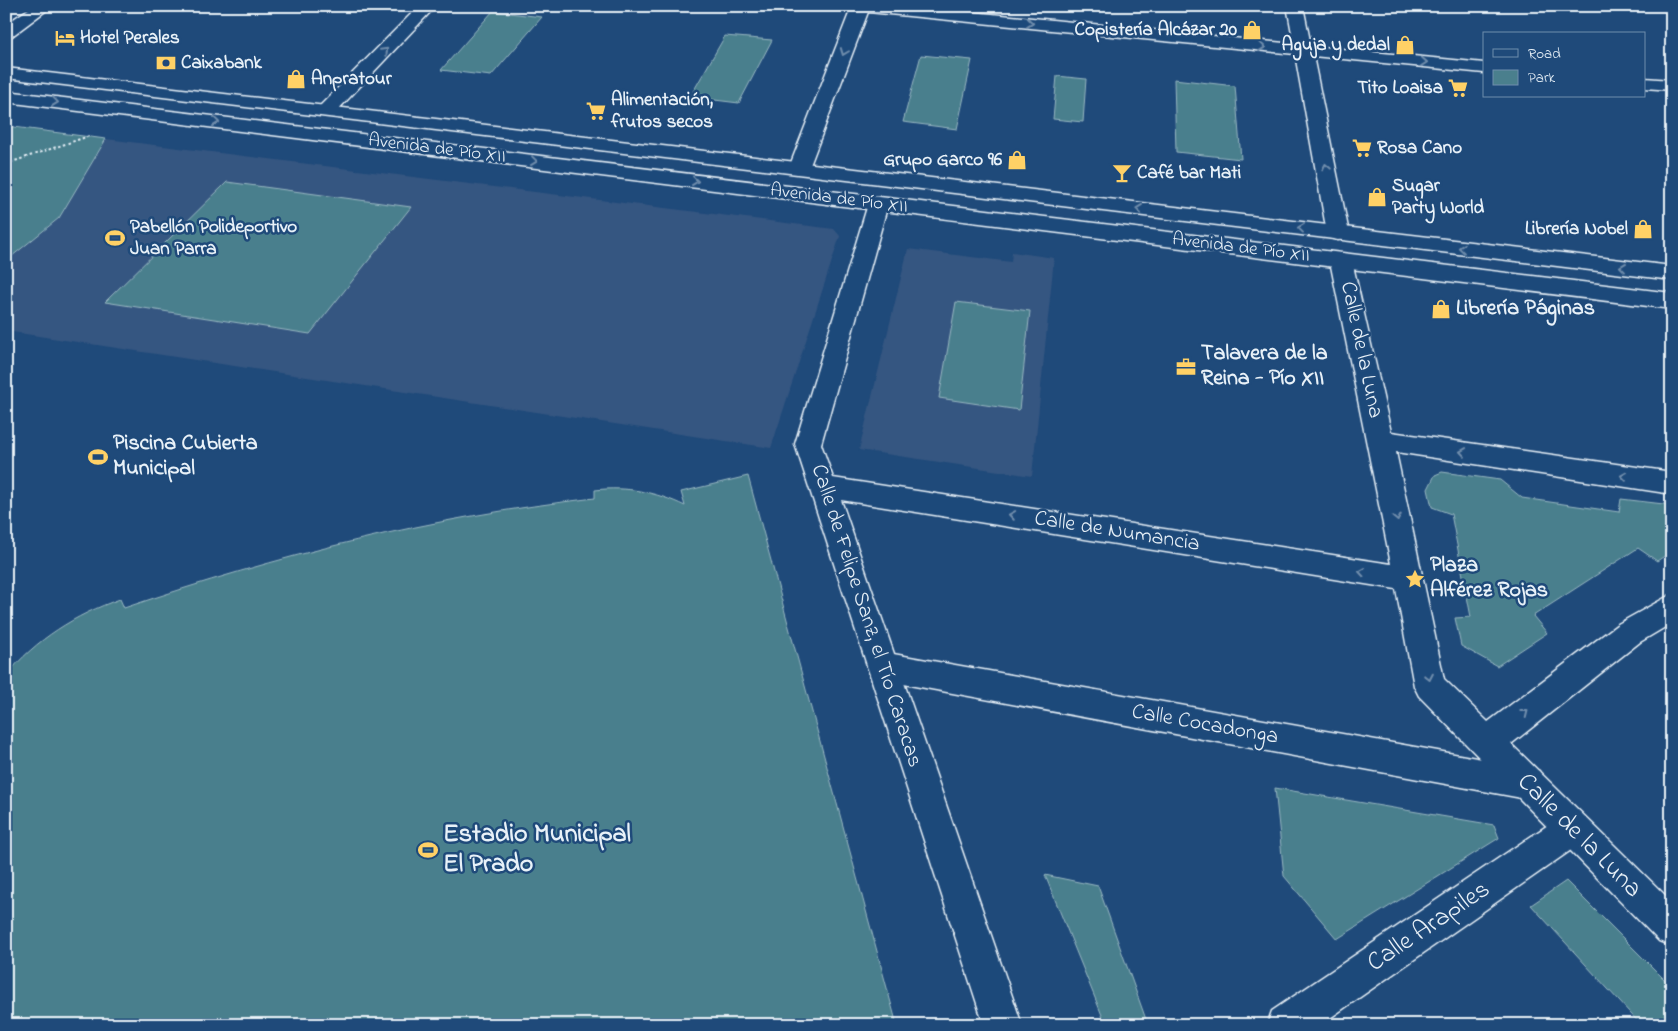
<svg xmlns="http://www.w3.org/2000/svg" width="1678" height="1031" font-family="'Indie Flower',sans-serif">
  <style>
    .built { fill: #365681 }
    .green { fill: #4a7f8d; stroke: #99b8c2 }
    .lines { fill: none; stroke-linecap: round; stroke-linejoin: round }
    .pedestrian-casing { stroke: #e8f1f8; stroke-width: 3 }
    .minor-casing { stroke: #e8f1f8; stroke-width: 3 }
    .secondary-casing { stroke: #e8f1f8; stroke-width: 3 }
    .path { stroke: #e8f1f8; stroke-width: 2; stroke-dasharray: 2.5 2.5; stroke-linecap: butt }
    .pedestrian { fill: #1f4a7a; fill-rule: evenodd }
    .minor { fill: #1f4a7a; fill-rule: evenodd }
    .secondary { fill: #1f4a7a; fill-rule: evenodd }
    .oneway { stroke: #6f8dac }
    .labels { text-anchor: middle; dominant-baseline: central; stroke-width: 5; stroke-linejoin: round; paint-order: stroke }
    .far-poi-label { font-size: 19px; font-weight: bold; fill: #e8f1f8; stroke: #1f4a7a; text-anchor: start }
    .far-street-label { font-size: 19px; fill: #e8f1f8; stroke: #1f4a7a }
    .poi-label { font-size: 22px; font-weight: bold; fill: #e8f1f8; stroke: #1f4a7a; text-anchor: start }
    .street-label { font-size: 22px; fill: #e8f1f8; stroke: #1f4a7a }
    .near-poi-label { font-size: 26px; font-weight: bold; fill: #e8f1f8; stroke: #1f4a7a; text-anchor: start }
    .near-street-label { font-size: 26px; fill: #e8f1f8; stroke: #1f4a7a }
  </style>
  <rect width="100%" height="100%" fill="#1f4a7a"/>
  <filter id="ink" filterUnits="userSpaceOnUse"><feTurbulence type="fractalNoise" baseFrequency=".02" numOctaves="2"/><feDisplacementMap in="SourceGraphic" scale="10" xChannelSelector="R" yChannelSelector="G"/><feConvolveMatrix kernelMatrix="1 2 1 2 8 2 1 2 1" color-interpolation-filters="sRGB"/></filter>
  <g filter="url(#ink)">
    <!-- built -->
    <path class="built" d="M106 139 834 229 840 236 771 448 6 331V261L59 218Z
      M908 249 1011 262 1012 252 1054 258 1032 476 859 450Z"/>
    <!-- green -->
    <path class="green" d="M493 11 542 17 491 76 441 70Z
      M725 36 772 40 739 103 690 97Z
      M921 55 972 60 957 129 903 122Z
      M1057 76 1086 79 1083 122 1053 119Z
      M1174 79 1235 86 1241 159 1176 152Z
      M6 126 106 139 59 218 6 261Z
      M227 182 411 207 310 334 105 302Z
      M956 302 1030 311 1019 410 939 398Z
      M1442 472 1500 480 1522 498 1619 512 1621 499 1672 505V551L1657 561 1638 548 1533 616 1547 633 1497 666 1461 646 1455 618 1471 617 1451 514 1432 507 1428 489 1435 475Z
      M748 476 897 1025H6V676C36 639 75 615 120 599L124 608C281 555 430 517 595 498V490C627 486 656 492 685 506L681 492Z
      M1275 788 1494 825 1499 838 1337 939 1284 876Z
      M1045 875 1098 886 1148 1025H1106Z
      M1566 881 1672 987V1025H1641L1531 905Z"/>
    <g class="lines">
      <defs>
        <path id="pedestrian" d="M882 652 1527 767 1539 771 1544 783 1539 795 1527 799 882 680 871 676 867 666 871 656Z
          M1572 812 1584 817 1589 829 1584 841 1320 1025H1267L1272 1011 1560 817Z"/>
        <path id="minor" d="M33 6H52L12 36 6 37V24Z
          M419 6H436L333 115H319L317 111 319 107Z
          M852 6H912L1294 44 1287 6H1303L1311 46 1484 63V73L1313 56 1349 233 1346 238 1338 240 1330 238 1327 233 1295 54 868 12 809 168 806 172H792L789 168Z
          M1644 78 1672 80V90L1644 88Z
          M878 198 885 200 888 204 821 444 833 478 1391 564 1330 261 1333 256 1341 254 1349 256 1352 261 1391 432 1672 472V494L1396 452 1444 679 1488 722 1618 624 1672 594V623L1640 642 1511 744 1672 902V946L1659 941 1419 696 1414 686 1396 589 841 500 1022 1025H984L795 444 868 204 871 200Z"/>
        <path id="secondary" d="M6 68 1672 266V280L6 78Z
          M6 91 1672 293V309L6 102Z"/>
      </defs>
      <!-- pedestrian casing -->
      <use href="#pedestrian" class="pedestrian-casing"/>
      <!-- minor casing -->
      <use href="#minor" class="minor-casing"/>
      <!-- secondary casing -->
      <use href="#secondary" class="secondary-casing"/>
      <!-- path -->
      <path class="path" d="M6 164 89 136"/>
      <!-- pedestrian -->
      <use href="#pedestrian" class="pedestrian"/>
      <!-- minor -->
      <use href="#minor" class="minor"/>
      <!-- secondary -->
      <use href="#secondary" class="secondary"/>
    </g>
    <!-- one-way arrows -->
    <defs><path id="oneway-chevron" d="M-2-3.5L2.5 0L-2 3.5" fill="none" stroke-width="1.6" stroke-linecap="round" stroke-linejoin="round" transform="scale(1.25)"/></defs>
    <g class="oneway">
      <use href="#oneway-chevron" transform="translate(1030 23) rotate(6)"/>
      <use href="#oneway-chevron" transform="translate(1262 47) rotate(6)"/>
      <use href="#oneway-chevron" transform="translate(385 51) rotate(-46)"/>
      <use href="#oneway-chevron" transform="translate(844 52) rotate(111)"/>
      <use href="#oneway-chevron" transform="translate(1424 62) rotate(5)"/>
      <use href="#oneway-chevron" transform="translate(55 102) rotate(7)"/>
      <use href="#oneway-chevron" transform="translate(216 122) rotate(7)"/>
      <use href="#oneway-chevron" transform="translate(534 161) rotate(7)"/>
      <use href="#oneway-chevron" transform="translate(1326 167) rotate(-101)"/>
      <use href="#oneway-chevron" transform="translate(695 181) rotate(7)"/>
      <use href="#oneway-chevron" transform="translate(1139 209) rotate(-173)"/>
      <use href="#oneway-chevron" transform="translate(1301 228) rotate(-173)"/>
      <use href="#oneway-chevron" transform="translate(1462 248) rotate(-173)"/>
      <use href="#oneway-chevron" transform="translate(1623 267) rotate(-173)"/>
      <use href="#oneway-chevron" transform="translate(1463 452) rotate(-172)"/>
      <use href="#oneway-chevron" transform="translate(1624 476) rotate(-172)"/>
      <use href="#oneway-chevron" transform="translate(1012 515) rotate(-171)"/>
      <use href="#oneway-chevron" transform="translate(1397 518) rotate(78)"/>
      <use href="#oneway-chevron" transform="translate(1362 572) rotate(-171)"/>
      <use href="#oneway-chevron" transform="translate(1429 677) rotate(79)"/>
      <use href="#oneway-chevron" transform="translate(1525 713) rotate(-38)"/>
    </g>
  </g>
  <!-- icons -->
  <defs>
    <symbol id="shop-bare" viewBox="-9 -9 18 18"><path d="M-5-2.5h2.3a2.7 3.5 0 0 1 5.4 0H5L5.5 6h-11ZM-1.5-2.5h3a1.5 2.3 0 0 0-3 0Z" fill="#ffd166" stroke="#1f4a7a" stroke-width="2.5" paint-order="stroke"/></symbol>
    <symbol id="hotel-bare" viewBox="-9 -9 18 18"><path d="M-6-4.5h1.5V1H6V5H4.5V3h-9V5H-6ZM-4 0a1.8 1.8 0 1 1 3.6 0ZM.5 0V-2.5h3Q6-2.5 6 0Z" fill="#ffd166" stroke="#1f4a7a" stroke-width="2.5" paint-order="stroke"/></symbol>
    <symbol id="bank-bare" viewBox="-9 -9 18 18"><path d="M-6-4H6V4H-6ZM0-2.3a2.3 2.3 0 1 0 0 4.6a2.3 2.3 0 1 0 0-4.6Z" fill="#ffd166" stroke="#1f4a7a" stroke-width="2.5" paint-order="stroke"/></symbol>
    <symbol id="supermarket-bare" viewBox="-9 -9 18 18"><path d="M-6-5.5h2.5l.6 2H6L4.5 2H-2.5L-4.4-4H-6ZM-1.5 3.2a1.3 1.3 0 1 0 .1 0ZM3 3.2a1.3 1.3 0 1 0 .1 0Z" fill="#ffd166" stroke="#1f4a7a" stroke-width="2.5" paint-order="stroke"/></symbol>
    <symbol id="bar-bare" viewBox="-9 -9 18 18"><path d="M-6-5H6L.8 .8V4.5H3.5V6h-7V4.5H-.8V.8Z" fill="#ffd166" stroke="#1f4a7a" stroke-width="2.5" paint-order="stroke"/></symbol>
    <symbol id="stadium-bare" viewBox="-9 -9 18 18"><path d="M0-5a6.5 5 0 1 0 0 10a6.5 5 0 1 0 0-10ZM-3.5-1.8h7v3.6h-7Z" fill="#ffd166" stroke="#1f4a7a" stroke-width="2.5" paint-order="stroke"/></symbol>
    <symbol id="office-bare" viewBox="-9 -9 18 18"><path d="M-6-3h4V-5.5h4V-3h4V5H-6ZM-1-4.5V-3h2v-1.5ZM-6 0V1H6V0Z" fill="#ffd166" stroke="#1f4a7a" stroke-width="2.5" paint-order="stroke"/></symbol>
    <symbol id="sight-bare" viewBox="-9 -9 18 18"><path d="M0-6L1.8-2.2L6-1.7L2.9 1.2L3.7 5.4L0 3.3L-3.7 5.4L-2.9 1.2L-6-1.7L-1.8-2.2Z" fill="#ffd166" stroke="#1f4a7a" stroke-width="2.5" paint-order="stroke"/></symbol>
  </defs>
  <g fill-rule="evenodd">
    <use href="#shop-bare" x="1238" y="16" width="28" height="28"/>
    <use href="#hotel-bare" x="51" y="24" width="28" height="28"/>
    <use href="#shop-bare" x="1391" y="31" width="28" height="28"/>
    <use href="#bank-bare" x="152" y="49" width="28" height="28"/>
    <use href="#shop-bare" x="282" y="65" width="28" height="28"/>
    <use href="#supermarket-bare" x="1444" y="74" width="28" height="28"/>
    <use href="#supermarket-bare" x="582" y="97" width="28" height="28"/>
    <use href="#supermarket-bare" x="1348" y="134" width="28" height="28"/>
    <use href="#shop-bare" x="1003" y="146" width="28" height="28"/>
    <use href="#bar-bare" x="1108" y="159" width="28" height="28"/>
    <use href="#shop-bare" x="1363" y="183" width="28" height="28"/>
    <use href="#shop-bare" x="1629" y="215" width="28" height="28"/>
    <use href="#stadium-bare" x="101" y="224" width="28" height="28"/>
    <use href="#shop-bare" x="1427" y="295" width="28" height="28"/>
    <use href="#office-bare" x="1172" y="353" width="28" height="28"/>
    <use href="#stadium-bare" x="84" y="443" width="28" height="28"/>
    <use href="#sight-bare" x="1401" y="565" width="28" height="28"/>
    <use href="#stadium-bare" x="414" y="836" width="28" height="28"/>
  </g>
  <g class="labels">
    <!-- far-poi labels -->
    <g class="far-poi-label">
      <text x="1237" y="30" text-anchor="end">Copistería Alcázar 20</text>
      <text x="80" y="38">Hotel Perales</text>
      <text x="1390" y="45" text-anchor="end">Aguja y dedal</text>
      <text x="181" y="63">Caixabank</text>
      <text x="311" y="79">Anpratour</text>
      <text x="1443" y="88" text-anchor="end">Tito Loaisa</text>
      <text x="611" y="100">Alimentación,<tspan x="611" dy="22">frutos secos</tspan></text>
      <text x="1377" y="148">Rosa Cano</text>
      <text x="1002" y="160" text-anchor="end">Grupo Garco 96</text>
      <text x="1137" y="173">Café bar Mati</text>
      <text x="1392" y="186">Sugar<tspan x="1392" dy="22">Party World</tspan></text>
      <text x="130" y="227">Pabellón Polideportivo<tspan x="130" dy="22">Juan Parra</tspan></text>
      <text x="1628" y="229" text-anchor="end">Librería Nobel</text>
    </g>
    <!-- far-street labels -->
    <g class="far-street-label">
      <text transform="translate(437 149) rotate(7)">Avenida de Pío XII</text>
      <text transform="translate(839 199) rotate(7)">Avenida de Pío XII</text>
      <text transform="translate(1241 248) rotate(7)">Avenida de Pío XII</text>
    </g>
    <!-- poi labels -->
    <g class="poi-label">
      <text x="1456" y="309">Librería Páginas</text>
      <text x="1201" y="354">Talavera de la<tspan x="1201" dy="25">Reina - Pío XII</tspan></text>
      <text x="113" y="444">Piscina Cubierta<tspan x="113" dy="25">Municipal</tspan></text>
      <text x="1430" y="566">Plaza<tspan x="1430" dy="25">Alférez Rojas</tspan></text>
    </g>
    <!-- street labels -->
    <g class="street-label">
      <text transform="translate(1361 350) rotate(78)">Calle de la Luna</text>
      <text transform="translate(1117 532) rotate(9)">Calle de Numancia</text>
      <text transform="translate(866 616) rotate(72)">Calle de Felipe Sanz, el Tío Caracas</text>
      <text transform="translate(1205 725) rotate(10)">Calle Cocadonga</text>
    </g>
    <!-- near-poi labels -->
    <g class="near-poi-label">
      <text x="443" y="835">Estadio Municipal<tspan x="443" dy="30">El Prado</tspan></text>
    </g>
    <!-- near-street labels -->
    <g class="near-street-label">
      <text transform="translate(1579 836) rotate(45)">Calle de la Luna</text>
      <text transform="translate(1429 927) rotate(-34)">Calle Arapiles</text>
    </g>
  </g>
  <!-- margin -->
  <rect width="1678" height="1031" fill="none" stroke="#1f4a7a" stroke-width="25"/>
  <rect x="12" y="12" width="1653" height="1006" fill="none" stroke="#e8f1f8" stroke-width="2" filter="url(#ink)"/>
  <!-- legend -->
  <rect x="1483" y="32" width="162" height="65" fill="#1f4a7a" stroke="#6f8dac"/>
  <rect x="1493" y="49" width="25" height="8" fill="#1f4a7a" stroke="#6f8dac"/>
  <text x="1528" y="58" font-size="15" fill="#e8f1f8">Road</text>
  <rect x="1493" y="70" width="25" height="15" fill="#4a7f8d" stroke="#6f8dac"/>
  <text x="1528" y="82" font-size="15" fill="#e8f1f8">Park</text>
</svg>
